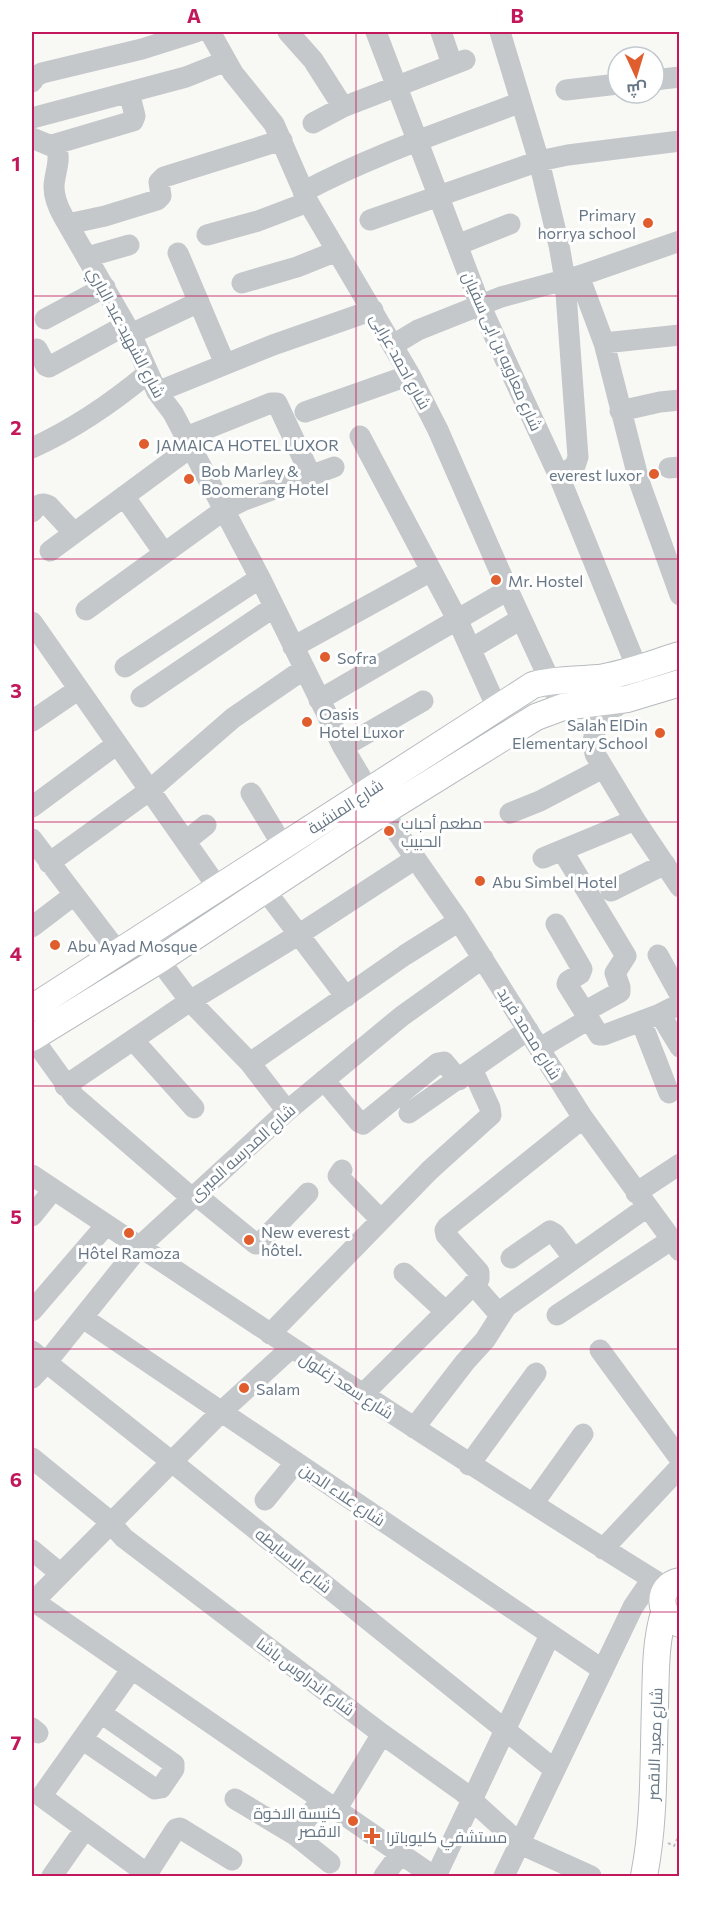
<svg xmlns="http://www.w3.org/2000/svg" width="711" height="1908" font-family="Commissioner,Cairo,sans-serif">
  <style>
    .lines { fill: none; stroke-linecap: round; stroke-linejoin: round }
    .major-casing { stroke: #b7bbbf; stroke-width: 28 }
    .path { stroke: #bec0c2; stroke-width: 2; stroke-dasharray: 3 3; stroke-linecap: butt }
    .minor { stroke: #c4c8cb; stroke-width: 21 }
    .major { stroke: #fff; stroke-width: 26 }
    .grid { fill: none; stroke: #c2185b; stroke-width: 1.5; stroke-opacity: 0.55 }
    .poi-dot { fill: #e05d2d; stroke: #fff; stroke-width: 2 }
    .labels { text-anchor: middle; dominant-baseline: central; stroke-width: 6; stroke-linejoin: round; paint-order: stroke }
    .poi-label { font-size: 16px; fill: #677786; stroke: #fff; text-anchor: start }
    .street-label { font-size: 16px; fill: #677786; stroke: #fff }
    .neatline { fill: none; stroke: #c2185b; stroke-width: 2 }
    .grid-label { font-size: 20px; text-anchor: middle; font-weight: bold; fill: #c2185b }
  </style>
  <rect width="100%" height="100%" fill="#f8f8f5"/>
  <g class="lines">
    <defs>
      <path id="major" d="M32 1008 533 685C555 679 576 680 598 678 626 674 653 663 680 655
        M32 1038 159 960 383 812 536 717 563 707 627 699 680 683
        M680 1581C655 1586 658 1617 680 1624
        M644 1876C655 1820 653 1762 655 1705 656 1673 655 1643 664 1613"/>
    </defs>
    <!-- major casing -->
    <use href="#major" class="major-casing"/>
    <!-- path -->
    <path class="path" d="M668 1843 674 1846 679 1835"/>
    <!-- minor -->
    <path class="minor" d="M210 32 233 73 274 124 308 202 410 375 438 430 508 590 557 696
      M288 32 313 60 343 107
      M376 32 480 305 559 476 637 668
      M441 32 452 64
      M500 32 539 161 559 245 565 280 578 457 575 466 559 476
      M654 80 680 77
      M32 82 36 76 42 73 142 49 196 32
      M566 90 618 84
      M32 118 186 77 226 61
      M313 123 343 107 465 60
      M32 138 56 148C62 159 54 174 54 187 54 198 58 207 63 216L131 334 157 392 173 413 260 578 343 747 369 791
      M52 145 133 121 135 116 129 92
      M303 192C372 155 448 130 521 102
      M370 220 539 161 568 155 680 141
      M68 224 105 216 157 200 161 196 159 182 164 177 282 140
      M207 235 258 221 308 202
      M457 245 510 224
      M178 253 225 364
      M87 257 129 245
      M579 276 604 343 639 481 680 595
      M242 283 297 267 337 251
      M45 319 105 287
      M131 334 199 302
      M604 343 680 335
      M393 345 418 330 501 297 579 276 680 241
      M37 349 46 366 49 367 126 325
      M157 392 273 345 373 310
      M620 411 660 402 680 400
      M305 412 410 375
      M360 436 457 619 497 708
      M186 437 271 403H277L311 476
      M32 448C74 429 112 403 148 373
      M669 468 680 467
      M124 496 164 553
      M32 512C37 506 41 501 49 506L74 533
      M50 551 191 447
      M86 610 224 510 242 501 334 467
      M32 622 218 888
      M293 647 431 571
      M471 649 521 619
      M125 667 260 578
      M141 697 274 607
      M627 699 603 716 596 728 593 741 595 754 635 820 680 887
      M319 700 508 590
      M32 721 79 689
      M343 747 423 701
      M251 793 283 846
      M32 807 117 744
      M383 812 459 921 583 1118 680 1251
      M510 813 540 801 603 768
      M32 839 118 952
      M186 841 206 825
      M562 850 626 956 615 973 620 987V992L584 1012
      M543 858 635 820
      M49 863 150 790 233 718 304 669
      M265 890 346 997
      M611 891 665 864
      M556 924 582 969 580 974 568 981 567 984 599 1035H604L660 1014 680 1004
      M32 927 74 895
      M658 955 680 995
      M159 960 190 1001 250 1063 287 1111
      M660 1014 680 1047
      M641 1021 669 1093
      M32 1037 75 1097 192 1198
      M134 1041 194 1108
      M540 1048 589 1019
      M250 1063 405 955 459 921
      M324 1080 359 1122 363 1124 438 1063 444 1062 459 1080
      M65 1086 190 1001 298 935 415 859
      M409 1113 528 1030
      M342 1170 338 1176 381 1220
      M32 1175C242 1315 452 1455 667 1588
      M636 1193 680 1164
      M196 1195 256 1244 260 1243 264 1239 308 1193
      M32 1216 53 1190
      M511 1258 550 1231 555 1234 574 1259
      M404 1273 446 1312
      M473 1284 500 1315
      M32 1311 106 1225
      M557 1315 671 1240
      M83 1318 603 1670
      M270 1334 430 1170 491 1115 490 1108 472 1069
      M600 1350 680 1459
      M32 1351 172 1462 555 1770
      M32 1378 46 1363 139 1247 287 1111 402 1016 483 958
      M362 1395 479 1279V1272L446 1235 445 1230 447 1227 583 1118
      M414 1428 465 1362 485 1340 506 1307 647 1207
      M32 1458 107 1519 124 1538 382 1734 463 1792 520 1844 591 1876
      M469 1465 536 1373
      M265 1500 296 1462
      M533 1504 583 1434
      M603 1549 680 1467
      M32 1550 61 1574
      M32 1600 433 1876
      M32 1603 221 1412 291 1348
      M131 1670 43 1794 42 1797 150 1876
      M32 1728 38 1733
      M82 1739 155 1789 161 1788 174 1769V1764L101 1713
      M235 1799 295 1835 330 1863
      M336 1810 382 1734
      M295 1835 321 1800
      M147 1874 174 1832 176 1829 180 1828 232 1860
      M52 1876 85 1829
      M384 1876 400 1854
      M436 1876 550 1635
      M504 1876 633 1607 652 1579"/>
    <!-- major -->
    <use href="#major" class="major"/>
  </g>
  <!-- grid -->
  <path class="grid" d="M356 32V1876M32 296H680M32 559H680M32 822H680M32 1086H680M32 1349H680M32 1612H680"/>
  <!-- markers -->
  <g class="poi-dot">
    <circle cx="648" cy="223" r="6"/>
    <circle cx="144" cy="444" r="6"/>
    <circle cx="654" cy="474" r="6"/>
    <circle cx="189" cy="479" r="6"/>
    <circle cx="496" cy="580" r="6"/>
    <circle cx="325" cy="657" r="6"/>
    <circle cx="307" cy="722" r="6"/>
    <circle cx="660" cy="733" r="6"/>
    <circle cx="389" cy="831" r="6"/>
    <circle cx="480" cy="881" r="6"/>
    <circle cx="55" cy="945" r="6"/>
    <circle cx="129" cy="1233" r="6"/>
    <circle cx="249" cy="1240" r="6"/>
    <circle cx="244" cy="1388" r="6"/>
    <circle cx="353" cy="1821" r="6"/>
    <path d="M369 1827h6v6h6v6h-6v6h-6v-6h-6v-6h6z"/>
  </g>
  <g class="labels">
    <!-- poi labels -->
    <g class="poi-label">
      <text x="636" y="214" text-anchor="end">Primary<tspan x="636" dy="18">horrya school</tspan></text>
      <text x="156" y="444">JAMAICA HOTEL LUXOR</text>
      <text x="201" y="470">Bob Marley &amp;<tspan x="201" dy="18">Boomerang Hotel</tspan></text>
      <text x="642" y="474" text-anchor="end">everest luxor</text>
      <text x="508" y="580">Mr. Hostel</text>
      <text x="337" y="657">Sofra</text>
      <text x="319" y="713">Oasis<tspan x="319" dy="18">Hotel Luxor</tspan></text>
      <text x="648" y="724" text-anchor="end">Salah ElDin<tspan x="648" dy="18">Elementary School</tspan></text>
      <text x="401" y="822">مطعم أحباب<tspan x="401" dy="18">الحبيب</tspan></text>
      <text x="492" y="881">Abu Simbel Hotel</text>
      <text x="67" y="945">Abu Ayad Mosque</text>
      <text x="261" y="1231">New everest<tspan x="261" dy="18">hôtel.</tspan></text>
      <text x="129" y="1252" text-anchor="middle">Hôtel Ramoza</text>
      <text x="256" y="1388">Salam</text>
      <text x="341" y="1812" text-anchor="end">كنيسة الاخوة<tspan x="341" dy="18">الاقصر</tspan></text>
      <text x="386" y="1836">مستشفي كليوباترا</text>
    </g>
    <!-- street labels -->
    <g class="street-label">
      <text transform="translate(127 332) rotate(62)">شارع الشهيد عبد الباري</text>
      <text transform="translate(503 351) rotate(66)">شارع معاويه بن ابى سفيان</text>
      <text transform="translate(401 361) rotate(61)">شارع احمد عرابى</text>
      <text transform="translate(345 806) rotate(-33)">شارع المنشية</text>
      <text transform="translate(530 1033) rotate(58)">شارع محمد فريد</text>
      <text transform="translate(242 1152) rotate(-42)">شارع المدرسه الميرى</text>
      <text transform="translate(347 1385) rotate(33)">شارع سعد زغلول</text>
      <text transform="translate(343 1494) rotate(34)">شارع علاء الدين</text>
      <text transform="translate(294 1560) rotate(39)">شارع الاسايطه</text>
      <text transform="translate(306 1676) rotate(37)">شارع اندراوس باشا</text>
      <text transform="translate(654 1744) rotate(-88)">شارع معبد الاقصر</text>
    </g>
  </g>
  <!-- border -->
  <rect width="711" height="1908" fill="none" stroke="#ffffff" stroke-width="66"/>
  <!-- north arrow -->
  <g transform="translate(636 75) rotate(176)"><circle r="28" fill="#ffffff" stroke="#c2c9cf" stroke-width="1.5"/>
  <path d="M0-4.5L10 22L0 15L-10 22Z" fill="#e05d2d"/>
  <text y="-9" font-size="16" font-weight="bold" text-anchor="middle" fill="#677786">ش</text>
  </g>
  <rect x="33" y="33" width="645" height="1842" class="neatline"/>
  <g class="grid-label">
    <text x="194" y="23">A</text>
    <text x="517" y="23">B</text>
    <text x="16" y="171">1</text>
    <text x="16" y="435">2</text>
    <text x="16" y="698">3</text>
    <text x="16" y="961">4</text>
    <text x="16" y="1224">5</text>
    <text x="16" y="1487">6</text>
    <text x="16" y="1750">7</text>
  </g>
</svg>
